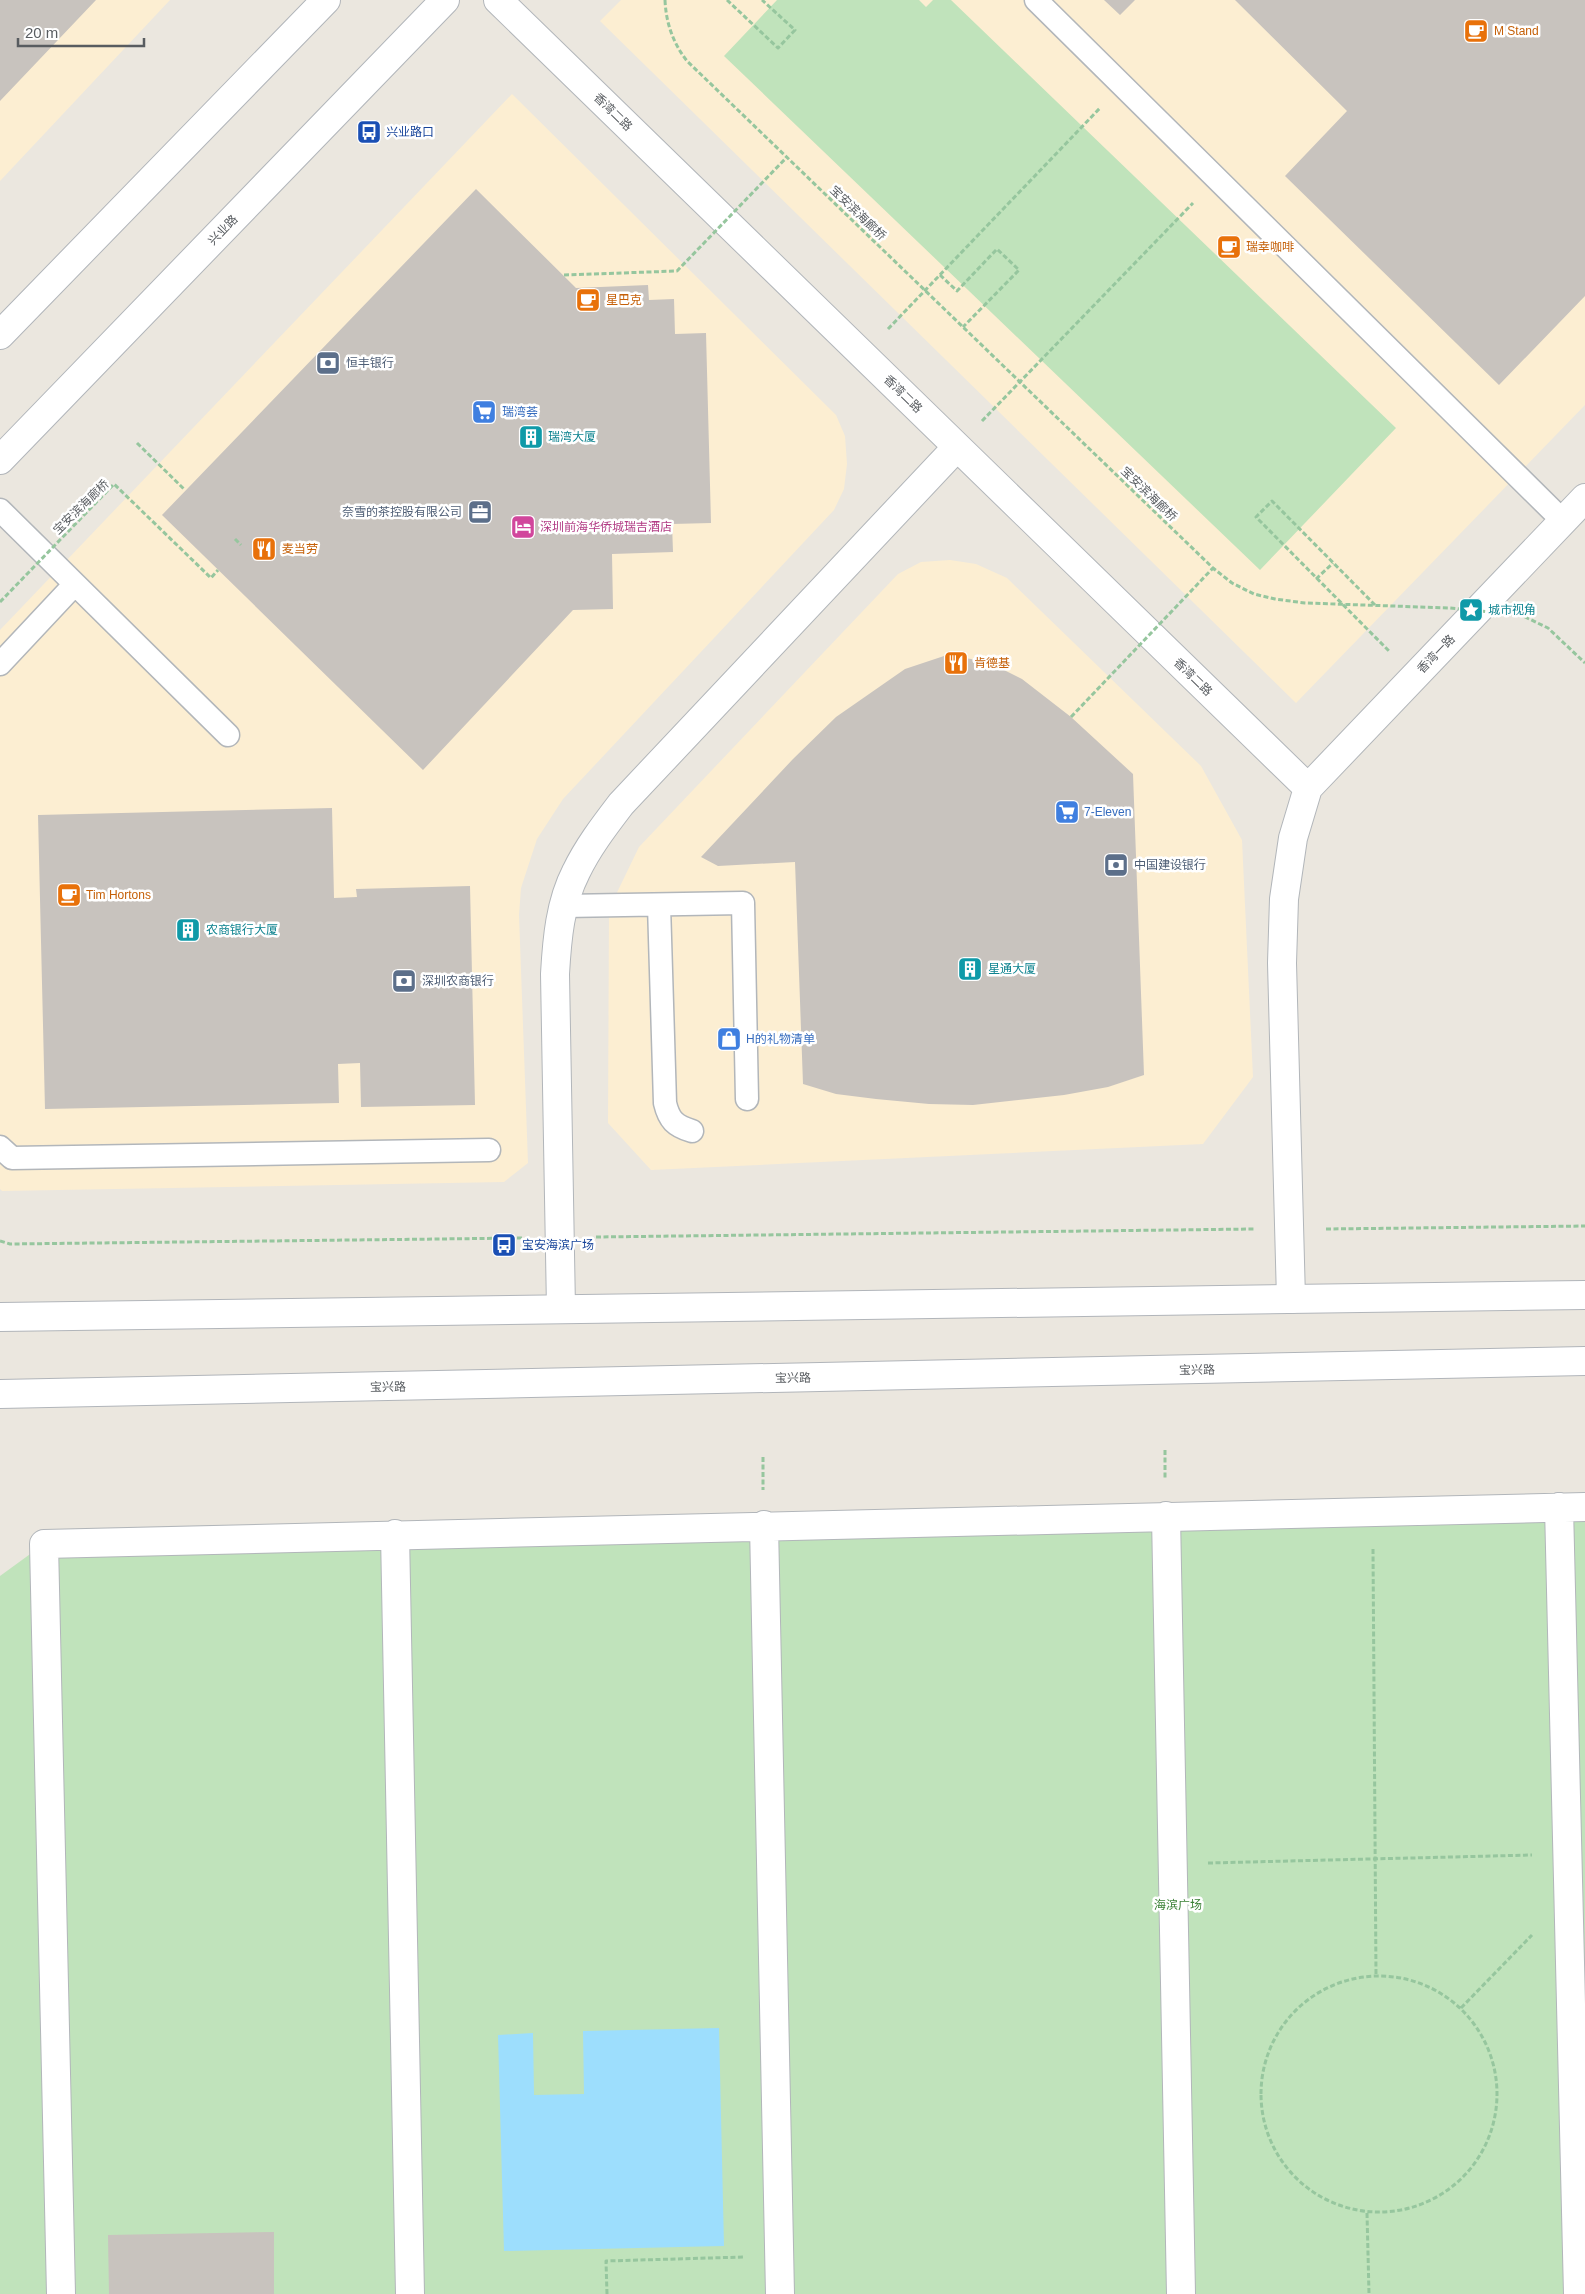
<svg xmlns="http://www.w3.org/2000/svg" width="1585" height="2294" font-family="Helvetica,'Noto Sans SC',sans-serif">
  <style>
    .commercial { fill: #fceed2 }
    .green { fill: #c0e3bb }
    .water { fill: #9ddefd }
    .building { fill: #c8c3be }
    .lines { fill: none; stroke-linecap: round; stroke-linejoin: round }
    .service-casing { stroke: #b2b6ba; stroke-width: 25 }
    .pedestrian-casing { stroke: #b2b6ba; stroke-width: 30 }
    .minor-casing { stroke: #b2b6ba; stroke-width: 30 }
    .secondary-casing { stroke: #b1b5ba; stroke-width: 30 }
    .path { stroke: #96c69e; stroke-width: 3; stroke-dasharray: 5 2.5; stroke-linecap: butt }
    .service { stroke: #fff; stroke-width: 22 }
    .pedestrian { stroke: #fff; stroke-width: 28 }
    .minor { stroke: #fff; stroke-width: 28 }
    .secondary { stroke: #fff; stroke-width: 28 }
    .path-bridge { stroke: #96c69e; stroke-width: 3; stroke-dasharray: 5 2.5; stroke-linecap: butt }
    .labels { text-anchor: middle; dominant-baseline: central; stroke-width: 5; stroke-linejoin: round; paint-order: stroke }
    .food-label { font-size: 12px; fill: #c56008; stroke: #fff; text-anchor: start }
    .street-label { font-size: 12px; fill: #585c60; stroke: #fff }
    .transit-label { font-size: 12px; fill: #164399; stroke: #fff; text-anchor: start }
    .service-label { font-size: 12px; fill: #4e5e75; stroke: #fff; text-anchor: start }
    .shop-label { font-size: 12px; fill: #366cbe; stroke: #fff; text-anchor: start }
    .culture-label { font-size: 12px; fill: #0d838f; stroke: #fff; text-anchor: start }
    .hotel-label { font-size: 12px; fill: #b23c85; stroke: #fff; text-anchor: start }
    .park-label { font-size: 12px; fill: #3b8136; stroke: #fff }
  </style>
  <rect width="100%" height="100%" fill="#ebe7df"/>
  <!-- commercial -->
  <path class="commercial" d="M0 0H170L0 181Z
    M621 0H1585V405L1296 703 600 21Z
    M512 94 836 415 845 436 847 464 844 489 834 510 563 799 537 839 521 888 519 915 528 1163 504 1182 2 1191 0 1189V630Z
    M950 560 976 564 1007 578 1201 766 1242 840 1253 1077 1203 1144 651 1170 608 1123 609 909 639 847 898 574 921 562Z"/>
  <!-- green -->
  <path class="green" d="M777 0H919L926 7 933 0H951L1396 428 1260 570 724 56Z
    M1585 1507V2294H0V1576L44 1544Z"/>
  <!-- water -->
  <path class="water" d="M719 2028 724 2246 504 2251 498 2035 533 2033 534 2095 584 2094 583 2031Z"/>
  <!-- building -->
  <path class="building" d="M0 0H96L0 101Z
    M1104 0H1135L1120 15Z
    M1235 0H1585V296L1499 385 1285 176 1347 111Z
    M476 189 576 288 648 285 649 300 674 299 675 334 706 333 711 523 672 524 673 552 612 554 613 609 573 610 423 770 162 515Z
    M947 655 971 659 994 665 1022 679 1071 717 1133 774 1144 1075 1108 1087 1064 1095 973 1105 929 1104 876 1099 836 1094 803 1084 795 862 718 866 701 857 793 759 836 717 905 669Z
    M332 808 334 898 357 897 356 889 470 886 475 1105 361 1107 360 1063 338 1064 339 1103 45 1109 38 815Z
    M274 2232V2294H109L108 2235Z"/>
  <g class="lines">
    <defs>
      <path id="service" d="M1036 0 1563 521
        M0 510 228 735
        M0 664 75 584
        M659 905 665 1103C669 1120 675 1126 692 1131
        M564 906 743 903 747 1099
        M0 1147 12 1158 489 1150"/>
      <path id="pedestrian" d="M1559 1507 1578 2294
        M1166 1516 1181 2294
        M764 1525 780 2294
        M395 1534 410 2294
        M61 2294 44 1544 1585 1507"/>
      <path id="minor" d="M498 0 1308 788
        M1291 1299 1282 963 1284 899 1293 838 1308 788 1585 498
        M561 1309 555 974C557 939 560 903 576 872 588 847 605 825 621 804L957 447"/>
      <path id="secondary" d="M0 335 326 0
        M0 460 445 0
        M0 1317 1585 1295
        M0 1394 1585 1361"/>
    </defs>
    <!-- service casing -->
    <use href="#service" class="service-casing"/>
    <!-- pedestrian casing -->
    <use href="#pedestrian" class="pedestrian-casing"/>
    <!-- minor casing -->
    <use href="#minor" class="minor-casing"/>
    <!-- secondary casing -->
    <use href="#secondary" class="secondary-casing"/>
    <!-- path -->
    <path class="path" d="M727 0 778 48 795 30 762 0
      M940 275 957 291 997 249 1019 270 963 327
      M888 329 1100 108
      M982 421 1193 203
      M137 443 185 490
      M235 539 241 545
      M1316 579 1333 563
      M1375 605 1272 501 1256 517 1389 651
      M1326 1229 1585 1226
      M596 1237 1254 1229
      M0 1241 10 1244 524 1238
      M1165 1450V1480
      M763 1457V1490
      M1373 1549 1376 1976
      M1208 1863 1532 1855
      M1261 2094a118 118 0 1 1 236 0a118 118 0 1 1-236 0Z
      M1461 2008 1532 1935
      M1367 2213 1369 2294
      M607 2294 606 2261 744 2257"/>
    <!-- service -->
    <use href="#service" class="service"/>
    <!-- pedestrian -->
    <use href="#pedestrian" class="pedestrian"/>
    <!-- minor -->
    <use href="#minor" class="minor"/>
    <!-- secondary -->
    <use href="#secondary" class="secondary"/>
    <!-- path-bridge -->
    <path class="path-bridge" d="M665 0C666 23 673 43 687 61L1213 568 1232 583 1254 594 1275 599 1305 603 1450 608 1521 615 1548 628 1585 663
      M564 275 677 271 787 157
      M0 602 114 484 211 578 218 570
      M1071 717 1213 568"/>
  </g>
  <!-- icons -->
  <defs>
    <symbol id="cafe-square" viewBox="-11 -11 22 22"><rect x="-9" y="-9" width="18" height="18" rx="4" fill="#e8710a" stroke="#fff"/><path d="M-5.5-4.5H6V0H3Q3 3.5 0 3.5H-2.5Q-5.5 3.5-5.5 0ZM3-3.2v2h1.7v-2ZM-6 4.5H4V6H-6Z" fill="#fff"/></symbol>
    <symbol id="bus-square" viewBox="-11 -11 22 22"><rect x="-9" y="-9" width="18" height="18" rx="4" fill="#1a4fb4" stroke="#fff"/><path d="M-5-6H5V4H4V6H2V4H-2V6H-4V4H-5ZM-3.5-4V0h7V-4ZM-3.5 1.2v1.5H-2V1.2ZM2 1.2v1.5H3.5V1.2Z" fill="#fff"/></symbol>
    <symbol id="bank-square" viewBox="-11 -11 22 22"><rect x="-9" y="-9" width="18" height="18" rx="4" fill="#5c6f8a" stroke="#fff"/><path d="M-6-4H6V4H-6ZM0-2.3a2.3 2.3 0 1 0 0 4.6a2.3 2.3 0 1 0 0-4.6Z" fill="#fff"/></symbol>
    <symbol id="supermarket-square" viewBox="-11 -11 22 22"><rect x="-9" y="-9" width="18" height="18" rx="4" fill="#3f7fe0" stroke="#fff"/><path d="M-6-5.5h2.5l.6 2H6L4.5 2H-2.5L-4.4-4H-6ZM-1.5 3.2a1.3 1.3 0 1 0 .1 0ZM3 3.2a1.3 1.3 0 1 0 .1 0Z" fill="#fff"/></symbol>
    <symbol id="building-square" viewBox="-11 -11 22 22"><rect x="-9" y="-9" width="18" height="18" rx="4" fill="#0f9aa8" stroke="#fff"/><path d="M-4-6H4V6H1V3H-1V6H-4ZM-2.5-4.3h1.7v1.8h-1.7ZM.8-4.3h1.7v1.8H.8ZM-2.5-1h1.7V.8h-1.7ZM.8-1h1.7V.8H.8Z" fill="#fff"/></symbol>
    <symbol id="office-square" viewBox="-11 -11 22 22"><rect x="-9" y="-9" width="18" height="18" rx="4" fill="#5c6f8a" stroke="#fff"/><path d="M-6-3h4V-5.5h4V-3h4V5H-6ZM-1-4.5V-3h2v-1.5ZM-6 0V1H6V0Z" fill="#fff"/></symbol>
    <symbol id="hotel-square" viewBox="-11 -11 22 22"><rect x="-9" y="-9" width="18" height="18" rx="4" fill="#d1479c" stroke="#fff"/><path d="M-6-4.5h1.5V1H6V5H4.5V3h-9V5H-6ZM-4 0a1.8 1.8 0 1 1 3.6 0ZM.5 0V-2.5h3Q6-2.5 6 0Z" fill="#fff"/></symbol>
    <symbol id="restaurant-square" viewBox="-11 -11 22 22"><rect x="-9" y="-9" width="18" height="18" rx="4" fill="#e8710a" stroke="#fff"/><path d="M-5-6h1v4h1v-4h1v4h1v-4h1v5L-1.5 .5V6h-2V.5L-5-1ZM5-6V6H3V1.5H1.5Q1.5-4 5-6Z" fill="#fff"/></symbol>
    <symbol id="sight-square" viewBox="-11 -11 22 22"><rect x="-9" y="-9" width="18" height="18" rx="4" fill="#0f9aa8" stroke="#fff"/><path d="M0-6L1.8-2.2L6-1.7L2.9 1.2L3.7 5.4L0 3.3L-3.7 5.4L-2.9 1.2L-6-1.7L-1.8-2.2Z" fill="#fff"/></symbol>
    <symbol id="shop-square" viewBox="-11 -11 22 22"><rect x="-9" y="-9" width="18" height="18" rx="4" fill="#3f7fe0" stroke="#fff"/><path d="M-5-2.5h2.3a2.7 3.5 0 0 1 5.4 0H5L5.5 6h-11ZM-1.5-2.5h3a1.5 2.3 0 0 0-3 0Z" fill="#fff"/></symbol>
  </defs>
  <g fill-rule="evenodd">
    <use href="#cafe-square" x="1462" y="17" width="28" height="28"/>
    <use href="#bus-square" x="355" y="118" width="28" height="28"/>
    <use href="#cafe-square" x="1215" y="233" width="28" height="28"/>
    <use href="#cafe-square" x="574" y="286" width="28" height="28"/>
    <use href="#bank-square" x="314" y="349" width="28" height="28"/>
    <use href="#supermarket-square" x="470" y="398" width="28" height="28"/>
    <use href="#building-square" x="517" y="423" width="28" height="28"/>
    <use href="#office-square" x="466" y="498" width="28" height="28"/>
    <use href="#hotel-square" x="509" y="513" width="28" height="28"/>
    <use href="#restaurant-square" x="250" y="535" width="28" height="28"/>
    <use href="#sight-square" x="1457" y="596" width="28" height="28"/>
    <use href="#restaurant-square" x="942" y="649" width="28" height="28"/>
    <use href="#supermarket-square" x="1053" y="798" width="28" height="28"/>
    <use href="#bank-square" x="1102" y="851" width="28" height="28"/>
    <use href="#cafe-square" x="55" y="881" width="28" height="28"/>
    <use href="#building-square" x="174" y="916" width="28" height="28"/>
    <use href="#building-square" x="956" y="955" width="28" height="28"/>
    <use href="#bank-square" x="390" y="967" width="28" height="28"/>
    <use href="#shop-square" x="715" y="1025" width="28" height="28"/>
    <use href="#bus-square" x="490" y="1231" width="28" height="28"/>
  </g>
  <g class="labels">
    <!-- food labels -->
    <g class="food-label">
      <text x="1494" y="31">M Stand</text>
      <text x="1246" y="247">瑞幸咖啡</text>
      <text x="606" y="300">星巴克</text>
      <text x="282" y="549">麦当劳</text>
      <text x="974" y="663">肯德基</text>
      <text x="86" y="895">Tim Hortons</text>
    </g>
    <!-- street labels -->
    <g class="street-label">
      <text transform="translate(613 112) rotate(44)">香湾二路</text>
      <text transform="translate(858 213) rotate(44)">宝安滨海廊桥</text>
      <text transform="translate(223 230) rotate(-46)">兴业路</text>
      <text transform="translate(903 394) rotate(44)">香湾二路</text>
      <text transform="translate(1149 494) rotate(44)">宝安滨海廊桥</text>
      <text transform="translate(81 507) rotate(-44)">宝安滨海廊桥</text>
      <text transform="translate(1436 654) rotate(-46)">香湾一路</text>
      <text transform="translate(1193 677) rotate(44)">香湾二路</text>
      <text transform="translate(1197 1370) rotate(-1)">宝兴路</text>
      <text transform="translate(793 1378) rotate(-1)">宝兴路</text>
      <text transform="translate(388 1387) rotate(-1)">宝兴路</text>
    </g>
    <!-- transit labels -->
    <g class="transit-label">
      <text x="386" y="132">兴业路口</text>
      <text x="522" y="1245">宝安海滨广场</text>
    </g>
    <!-- service labels -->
    <g class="service-label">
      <text x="346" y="363">恒丰银行</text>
      <text x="462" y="512" text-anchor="end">奈雪的茶控股有限公司</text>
      <text x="1134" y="865">中国建设银行</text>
      <text x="422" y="981">深圳农商银行</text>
    </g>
    <!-- shop labels -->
    <g class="shop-label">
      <text x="502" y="412">瑞湾荟</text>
      <text x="1084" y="812">7-Eleven</text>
      <text x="746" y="1039">H的礼物清单</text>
    </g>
    <!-- culture labels -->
    <g class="culture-label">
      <text x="548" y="437">瑞湾大厦</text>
      <text x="1488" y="610">城市视角</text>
      <text x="206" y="930">农商银行大厦</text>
      <text x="988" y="969">星通大厦</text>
    </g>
    <!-- hotel labels -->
    <g class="hotel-label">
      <text x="540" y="527">深圳前海华侨城瑞吉酒店</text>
    </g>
    <!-- park labels -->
    <g class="park-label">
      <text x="1178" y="1905">海滨广场</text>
    </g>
  </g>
  <!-- scale -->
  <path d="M18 38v8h126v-8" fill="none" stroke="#585c60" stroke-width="2.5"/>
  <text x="25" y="38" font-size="15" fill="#585c60" stroke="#ffffff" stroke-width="4" paint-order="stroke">20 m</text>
</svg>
